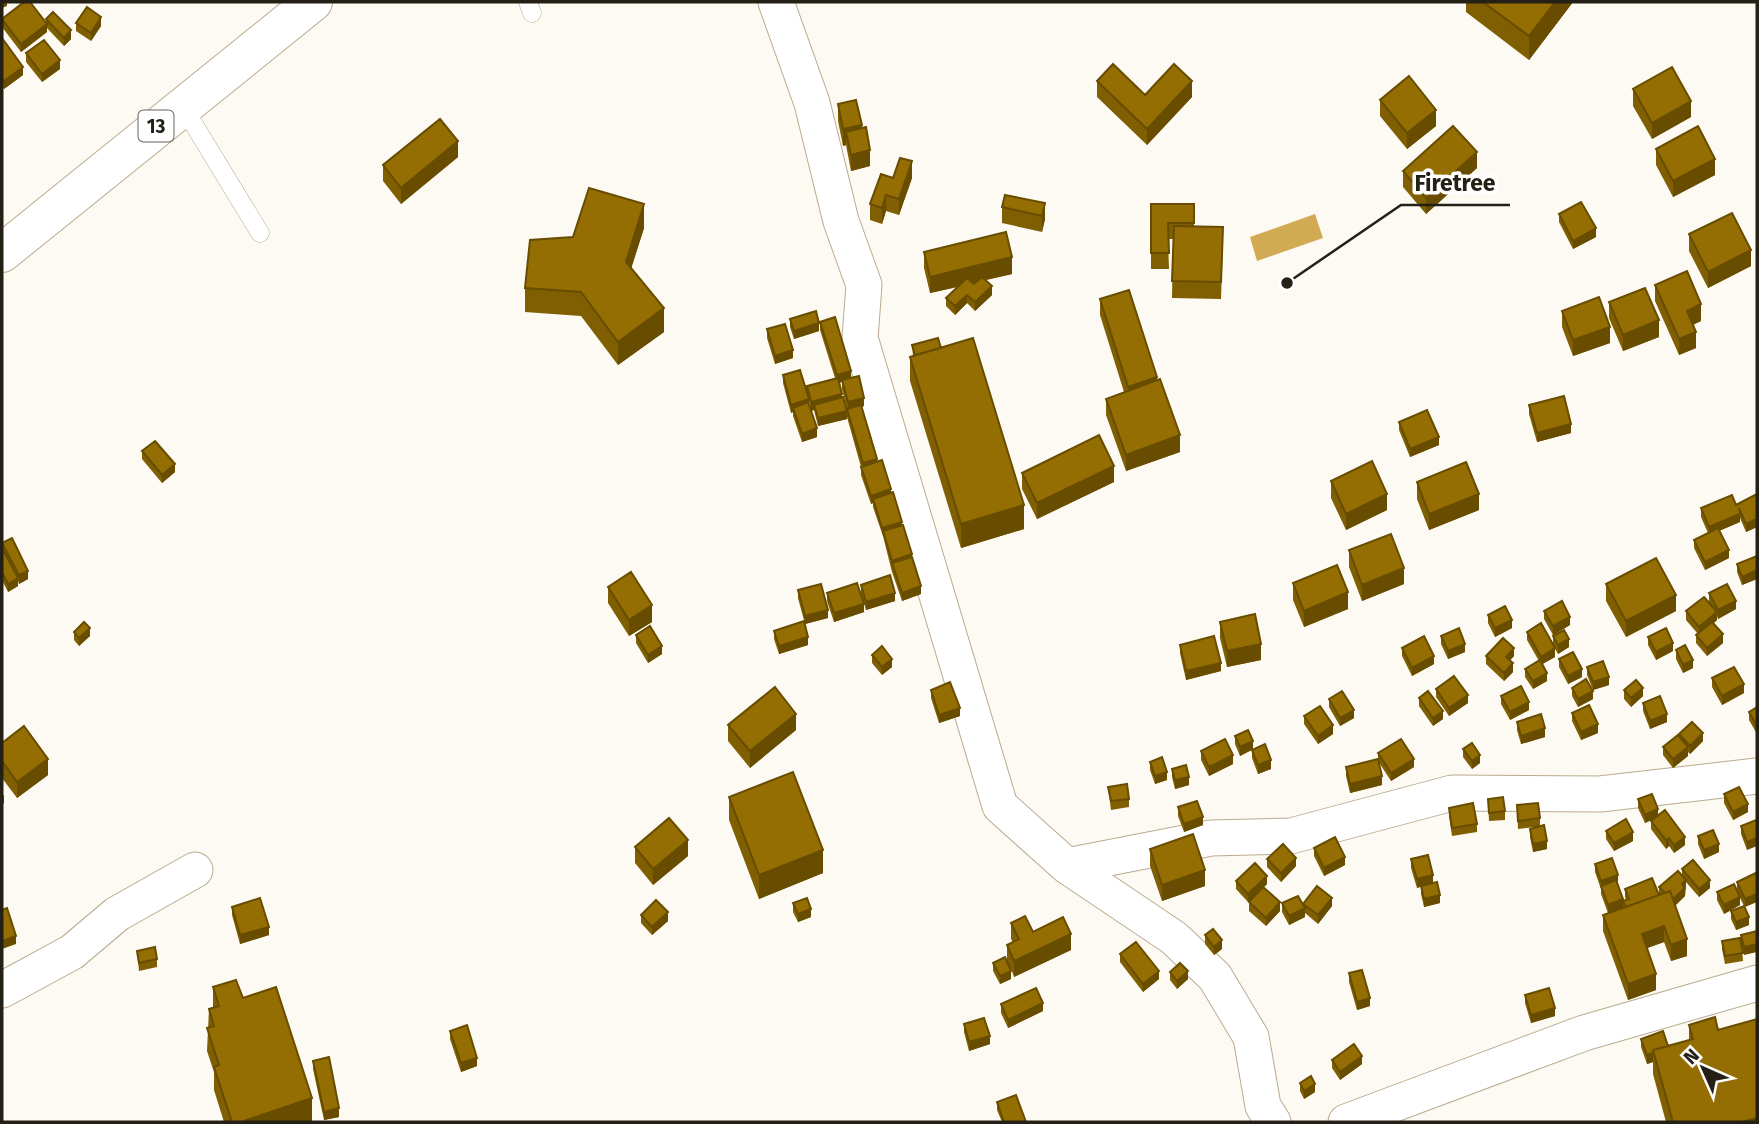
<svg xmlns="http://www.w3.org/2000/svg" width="1759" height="1124" font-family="'Fira Sans',sans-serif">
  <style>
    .water { fill: #d2aa54 }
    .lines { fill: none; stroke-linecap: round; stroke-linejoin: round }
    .service-casing { stroke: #baab8e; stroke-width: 19 }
    .minor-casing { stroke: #baab8e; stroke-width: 37 }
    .primary-casing { stroke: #baab8e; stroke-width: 40 }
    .service { stroke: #fff; stroke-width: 18 }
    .minor { stroke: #fff; stroke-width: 35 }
    .primary { stroke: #fff; stroke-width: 38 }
    .wall { fill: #7f5f02; fill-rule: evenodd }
    .shaded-wall { fill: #684d01 }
    .building { fill: #946e02; stroke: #684d01; stroke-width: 2 }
    .labels { text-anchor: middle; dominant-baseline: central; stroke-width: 7; stroke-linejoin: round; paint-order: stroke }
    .shield { fill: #fff; stroke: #66635b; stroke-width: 2 }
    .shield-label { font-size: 19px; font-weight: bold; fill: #252015 }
    .leader { fill: none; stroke: #252015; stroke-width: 2.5 }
    .callout-dot { fill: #252015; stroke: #fff; stroke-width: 2.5 }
    .callout-label { font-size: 23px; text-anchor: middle; font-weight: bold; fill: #252015; stroke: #fff; stroke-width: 7; stroke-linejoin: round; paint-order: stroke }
  </style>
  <rect width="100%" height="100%" fill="#fdfaf4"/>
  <!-- water -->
  <path class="water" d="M1315 214 1323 238 1257 261 1250 237Z"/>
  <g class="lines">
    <defs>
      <path id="service" d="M528 2 532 13
        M182 105 260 233"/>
      <path id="minor" d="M776 2 812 103 841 221 864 285 860 338 1000 806 1067 866 1174 938 1215 977 1251 1037 1263 1106 1273 1122
        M1067 866 1211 838 1291 836 1452 793 1600 794 1757 776
        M2 990 72 952 117 914 195 870
        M1346 1122 1584 1033 1757 983"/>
      <path id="primary" d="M2 253 313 2"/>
    </defs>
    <!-- service casing -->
    <use href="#service" class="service-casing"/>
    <!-- minor casing -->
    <use href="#minor" class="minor-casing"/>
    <!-- primary casing -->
    <use href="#primary" class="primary-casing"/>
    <!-- service -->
    <use href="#service" class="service"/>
    <!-- minor -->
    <use href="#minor" class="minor"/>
    <!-- primary -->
    <use href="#primary" class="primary"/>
  </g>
  <!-- wall -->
  <path class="wall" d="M1466 2H1573L1529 60 1466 12Z
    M2 19 46 23V19L71 39 64 46 47 28V32L21 52 2 27Z
    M76 23 101 26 91 41 76 31Z
    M2 38 23 75 4 89 2 86Z
    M26 53 60 69 42 82 26 62Z
    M1097 81 1145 95 1192 97 1147 145 1097 97Z
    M1633 89 1691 117 1652 139 1633 106Z
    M1380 100 1436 126 1407 149 1380 116Z
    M838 104 862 128 870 166 851 171 846 145 843 146 838 121Z
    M1656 149 1715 175 1673 197 1656 165Z
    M458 157 401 204 383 181V165Z
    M1477 168 1426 214 1403 187V171Z
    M912 178 899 215 886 211 882 224 870 220V204Z
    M1045 203V219L1042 232 1002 223V207Z
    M1151 204H1194V227L1223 243 1221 299 1172 298 1173 239H1168L1169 269H1151Z
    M1559 214 1596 237 1573 249 1559 222Z
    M644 228 631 268 664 332 618 365 581 316 525 312V288L573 237Z
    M1689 234 1751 266 1708 288 1689 251Z
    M924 252 1012 274 985 280 992 295 975 311 967 303 955 315 946 306V298L958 287 930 293 924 268Z
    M1655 285 1701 321 1693 325 1696 348 1679 355 1655 301Z
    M1100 299 1157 380 1180 452 1126 471 1106 415V399L1124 392 1100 315Z
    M1609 302 1659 337 1623 351 1609 318Z
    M1562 311 1610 343 1573 356 1562 327Z
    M790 319 819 331 794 339 790 327Z
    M820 322 851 378 864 406 862 407 877 462 891 493 912 559 921 594 902 601 892 572 883 536 873 507V503L871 504 861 475V467L847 417V419L818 426 814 410 811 411 809 401V406L817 437 802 442 793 416V412L791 413 783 383V375L807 393V386L835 378 820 330ZM842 382V389L847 409V411L842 398 839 383Z
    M767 329 793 358 775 364 767 338Z
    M912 345 941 348 1024 529 961 548 910 381V357L913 356Z
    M1529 405 1571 433 1537 442 1529 414Z
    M1399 422 1439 445 1410 457 1399 430Z
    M142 451 175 472 162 483 142 459Z
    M1022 473 1114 482 1037 519 1022 489Z
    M1331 481 1387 510 1346 530 1331 498Z
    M1417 482 1479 510 1429 530 1417 499Z
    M1757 486V527L1746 532 1740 518V522L1719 531 1729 558 1705 570 1694 548V540L1708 533 1701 517V508L1736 505 1756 495V487Z
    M2 543 28 579 19 584 18 581V586L8 592 2 580Z
    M1349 550 1404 584 1362 601 1349 567Z
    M1737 564 1757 579 1742 585 1737 572Z
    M1293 583 1348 609 1304 627 1293 600Z
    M1606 584 1676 611 1626 637 1606 601Z
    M861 585 895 601 866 610 861 593Z
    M608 587 652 622 629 636 608 603Z
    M798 590 828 618 805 624 798 598Z
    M827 593 864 612 834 622 827 601Z
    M1709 593 1736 609 1718 619 1717 616V620L1714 623 1723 643 1707 656 1696 643V635L1698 634 1686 620V611L1711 605 1709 602Z
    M1544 611 1570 625 1553 635 1544 619Z
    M1488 615 1512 628 1495 637 1488 623Z
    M1220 622 1261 660 1227 667 1220 638Z
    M774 631 808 645 779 654 774 639Z
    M74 632 90 636 79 646 74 640Z
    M1527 632 1553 644V636L1569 647 1558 654 1555 649V657L1542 664 1547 681 1533 689 1525 677V669L1539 661 1527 640Z
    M636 635 662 654 648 663 636 643Z
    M1441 636 1465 652 1448 659 1441 644Z
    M1648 637 1673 651 1656 660 1648 645Z
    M1180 645 1221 671 1186 680 1180 653Z
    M1402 648 1434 664 1412 676 1402 656Z
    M1676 650 1693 668 1683 673 1676 659Z
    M872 655 892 667 882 675 872 663Z
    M1486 656H1514L1510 660 1513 672 1504 681 1486 664Z
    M1559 659 1582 677 1568 684 1559 667Z
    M1587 667 1609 685 1593 690 1587 675Z
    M1712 678 1744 693 1722 705 1712 687Z
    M1572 688 1593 699 1578 707 1572 696Z
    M1436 689 1468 703 1449 716 1436 697Z
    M931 690 960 716 939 723 931 698Z
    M1624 690 1643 696 1631 707 1624 699Z
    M1501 696 1529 710 1510 720 1501 704Z
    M1419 698 1443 719 1433 726 1419 706Z
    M1329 699 1354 718 1340 726 1329 707Z
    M1643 703 1667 722 1650 729 1643 711Z
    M1757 707V734L1749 720V712Z
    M1572 713 1598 733 1581 740 1572 721Z
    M1304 716 1333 734 1318 744 1304 724Z
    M1517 722 1545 737 1521 744 1517 730Z
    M728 725 796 730 750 768 728 741Z
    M1679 734 1703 741 1690 754 1688 752V756L1673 768 1663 755V747L1679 735Z
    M1235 736 1253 749 1271 769 1258 774 1252 758V750L1240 756 1235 744Z
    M2 743 48 775 17 798 2 778Z
    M1463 749 1480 763 1472 769 1463 757Z
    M1201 751 1233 764 1209 776 1201 760Z
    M1378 753 1414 767 1391 781 1378 761Z
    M1150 762 1167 780 1155 784 1150 770Z
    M1346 767 1382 785 1350 793 1346 776Z
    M1172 769 1189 785 1175 789 1172 777Z
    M1108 787 1129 799V807L1111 810Z
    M1724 794 1748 812 1733 820 1724 803Z
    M729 797 823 873 759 899 729 820Z
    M1488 799 1505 811V820L1489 821Z
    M1638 799 1658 815 1685 845 1674 853 1669 846 1666 849 1651 829V820L1645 823 1638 808Z
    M1517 805 1540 818V826L1547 849 1533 852 1530 837V829L1535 827 1518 829Z
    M1178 807 1203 825 1184 832 1178 816Z
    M1449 808 1477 824V832L1452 836 1449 816Z
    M1757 824 1747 850 1741 834V826Z
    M1606 831 1633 841 1614 851 1606 839Z
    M1698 836 1719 852 1704 859 1698 844Z
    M635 847 688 856 653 885 635 863Z
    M1314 848 1345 865 1324 876 1314 856Z
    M1150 849 1205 886 1162 901 1150 866Z
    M1267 859 1296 866 1281 882 1267 867Z
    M1411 859 1433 883 1440 903 1424 907 1421 894V886L1417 888 1411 868Z
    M1595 864 1618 883 1623 901 1626 900 1625 897V889L1659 895V887L1682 876V869L1710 888 1699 897 1686 882 1685 896 1675 905 1687 956 1671 961 1664 942 1647 948 1656 990 1628 1000 1603 931V915L1608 913 1601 894V889L1595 872Z
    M1756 873 1745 907 1749 925 1736 930 1731 919V911L1744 906 1740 898V905L1724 914 1717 900V892L1737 890V882Z
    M1236 881 1267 884 1264 887 1280 911 1266 926 1249 911V902L1257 893 1248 902 1236 889Z
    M793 903 811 917 798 922 793 912Z
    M1282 903 1303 905V904L1332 906 1318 924 1305 913V917L1289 925 1282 912Z
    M232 907 269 935 240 944 232 915Z
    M641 915 668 921 652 935 641 923Z
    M1011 923 1033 932 1071 950 1014 977 1011 969V979L1000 984 993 971V963L1007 961V945L1013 942 1011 939Z
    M1757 931 1744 955 1742 949 1743 961 1725 964 1722 949V941L1741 942V935Z
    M1205 935 1222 949 1214 955 1205 944Z
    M137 951 157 959V967L139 971Z
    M1120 954 1159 979 1143 992 1120 962Z
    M1170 972 1188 979 1177 989 1170 980Z
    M1349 973 1370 1006 1357 1010 1349 982Z
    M213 987 243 998 312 1098V1122H224L214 1090V1072L207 1051 209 1009 213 1008Z
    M1525 995 1555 1016 1531 1023 1525 1003Z
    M1001 1004 1043 1011 1008 1028 1001 1013Z
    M964 1024 990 1044 969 1051 964 1032Z
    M1689 1025 1718 1030 1757 1122H1666L1653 1074V1062L1647 1064 1641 1047V1039L1668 1046 1689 1040Z
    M450 1031 477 1066 461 1072 450 1039Z
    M1332 1060 1362 1064 1340 1080 1332 1068Z
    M313 1061 339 1117 324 1120 313 1069Z
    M1300 1083 1315 1092 1304 1099 1300 1091Z
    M997 1102 1026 1122H1002L997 1110Z"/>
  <!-- shaded-wall -->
  <path class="shaded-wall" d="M2 2H7V6L2 8Z
    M1555 2H1573L1529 60V36Z
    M101 17V26L91 41V33Z
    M47 24V32L21 52V44Z
    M71 30V39L64 46V38Z
    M60 60V69L42 82V74Z
    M23 67V75L4 89V81Z
    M1192 81V97L1147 145V129Z
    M1691 101V117L1652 139V123Z
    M1436 110V126L1407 149V133Z
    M862 125V142L846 132V145L843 146V129Z
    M458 141V157L401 204V188Z
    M870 150V166L851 171V155Z
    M1477 152V168L1426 214V198Z
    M1715 159V175L1673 197V181Z
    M912 161V178L899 215V199Z
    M886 195V211L882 224V208Z
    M1045 203V219L1042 232V216Z
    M644 204V228L626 285V262Z
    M1596 228V237L1573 249V241Z
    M1751 250V266L1708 288V272Z
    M1012 257V274L930 293V277Z
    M992 286V295L975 311V302Z
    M967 295V303L955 315V306Z
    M1701 304V321L1687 327V311Z
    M664 308V332L618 365V342Z
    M1659 320V337L1623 351V335Z
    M819 323V331L794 339V331Z
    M1610 327V343L1573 356V340Z
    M1696 332V348L1679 355V339Z
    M793 350V358L775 364V356Z
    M851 371V379L837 383V375Z
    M1157 377V393L1128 403V387Z
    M842 394V402L814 405V410L811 411V402Z
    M864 398V406L848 411V402Z
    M809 399V407L793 408V412L791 413V405Z
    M847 411V419L818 426V418Z
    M1571 424V433L1537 442V433Z
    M817 428V437L802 442V434Z
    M1180 435V452L1126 471V455Z
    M1439 437V445L1410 457V449Z
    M877 459V467L863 471V463Z
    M175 464V472L162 483V475Z
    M1114 466V482L1037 519V503Z
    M891 489V498L873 499V503L871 504V496Z
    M1387 494V510L1346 530V514Z
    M1479 494V510L1429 530V514Z
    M1024 505V529L961 548V524Z
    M1740 514V522L1709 535V527Z
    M1757 519V527L1746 532V524Z
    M902 522V530L883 531 882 536V528Z
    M1729 550V558L1705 570V562Z
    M912 554V562L892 564V561Z
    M1404 568V584L1362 601V585Z
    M1757 570V579L1742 585V577Z
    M28 571V579L19 584V575Z
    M18 578V586L8 592V584Z
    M921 586V594L902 601V593Z
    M1348 592V609L1304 627V611Z
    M895 593V601L866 610V602Z
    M1676 595V611L1626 637V621Z
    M1736 601V609L1718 619V610Z
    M864 604V612L834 622V613Z
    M652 605V622L629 636V620Z
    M828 610V618L805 624V616Z
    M1717 612V620L1699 636V627Z
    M1570 617V625L1553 635V626Z
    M1512 620V628L1495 637V628Z
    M90 628V636L79 646V638Z
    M1723 634V643L1707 656V648Z
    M808 637V645L779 654V646Z
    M1569 639V647L1558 654V645Z
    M1673 643V651L1656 660V652Z
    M1261 644V660L1227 667V651Z
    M1465 644V652L1448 659V651Z
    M662 646V654L648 663V655Z
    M1514 648V656L1506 665V657Z
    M1555 648V657L1541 665V657Z
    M1434 656V664L1412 676V668Z
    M892 659V667L882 675V667Z
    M1693 660V668L1683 673V665Z
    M1221 663V671L1186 680V671Z
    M1513 663V672L1504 681V673Z
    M1582 669V677L1568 684V676Z
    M1547 673V681L1533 689V681Z
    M1609 677V685L1593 690V682Z
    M1744 684V693L1722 705V696Z
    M1643 688V696L1631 707V698Z
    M1593 691V699L1578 707V699Z
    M1468 695V703L1449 716V708Z
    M1529 702V710L1510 720V712Z
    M960 708V716L939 723V715Z
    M1354 710V718L1340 726V718Z
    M1443 711V719L1433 726V718Z
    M796 714V730L750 768V751Z
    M1667 714V722L1650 729V721Z
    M1598 724V733L1581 740V732Z
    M1333 725V734L1318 744V736Z
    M1545 728V737L1521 744V736Z
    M1703 733V741L1690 754V746Z
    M1253 741V749L1240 756V747Z
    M1688 747V756L1673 768V759Z
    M1233 755V764L1209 776V767Z
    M1480 755V763L1472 769V761Z
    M48 759V775L17 798V782Z
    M1414 759V767L1391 781V773Z
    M1271 760V769L1258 774V765Z
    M1167 772V780L1155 784V776Z
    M1382 776V785L1350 793V784Z
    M1189 777V785L1175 789V780Z
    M4 795V803L2 805V796Z
    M1748 804V812L1733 820V812Z
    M1658 809V817L1645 823V815Z
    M1203 817V825L1184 832V824Z
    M1633 832V841L1614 851V843Z
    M1685 837V845L1674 853V845Z
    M1669 838V846L1666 849V840Z
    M1757 838V846L1747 850V842Z
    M688 840V856L653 885V869Z
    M1547 841V849L1533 852V844Z
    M1719 844V852L1704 859V850Z
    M823 850V873L759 899V875Z
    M1345 857V865L1324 876V868Z
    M1296 858V866L1281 882V873Z
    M1205 870V886L1162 901V885Z
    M1433 875V883L1417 888V879Z
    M1618 875V883L1602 889 1601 881Z
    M1267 876V884L1248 902V894Z
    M1686 880 1685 896 1672 909V900L1682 884Z
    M1710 880V888L1699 897V889Z
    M1757 894V902L1745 907V899Z
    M1440 895V903L1424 907V899Z
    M1740 897V905L1724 914V905Z
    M1332 898V906L1318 924V915Z
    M1623 899V908L1608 913V905Z
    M1280 902V911L1266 926V918Z
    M1305 908V917L1289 925V916Z
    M811 909V917L798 922V914Z
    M668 912V921L652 935V927Z
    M1749 917V925L1736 930V922Z
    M1664 926V942L1642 950V934Z
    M269 927V935L240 944V935Z
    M1071 934V950L1014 977V961Z
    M16 936V944L2 949V941Z
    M1687 939V956L1671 961V945Z
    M1222 940V949L1214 955V947Z
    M1757 944V952L1744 955V947Z
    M1011 971V979L1000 984V976Z
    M1159 971V979L1143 992V984Z
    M1188 971V979L1177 989V981Z
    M1656 974V990L1628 1000V984Z
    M1370 998V1006L1357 1010V1002Z
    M1043 1003V1011L1008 1028V1020Z
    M1555 1008V1016L1531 1023V1015Z
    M990 1036V1044L969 1051V1042Z
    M1653 1053V1062L1647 1064V1055Z
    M1362 1056V1064L1340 1080V1072Z
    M477 1058V1066L461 1072V1063Z
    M1315 1084V1092L1304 1099V1091Z
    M312 1098V1122H241Z
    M339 1108V1117L324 1120V1112Z
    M1757 1118V1122H1741Z"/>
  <!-- building -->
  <path class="building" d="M24 2H30L47 24 21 44 2 19Z
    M1483 2H1555L1529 36Z
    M87 7 101 17 91 33 76 23Z
    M53 12 71 30 64 38 46 19Z
    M2 38 23 67 4 81 2 78Z
    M44 40 60 60 42 74 26 53Z
    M1113 64 1145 95 1174 64 1192 81 1147 129 1097 81Z
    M1672 67 1691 101 1652 123 1633 89Z
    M1409 76 1436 110 1407 133 1380 100Z
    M856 100 862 125 843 129 838 104Z
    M440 119 458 141 401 188 383 165Z
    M1453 126 1477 152 1426 198 1403 171Z
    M1698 126 1715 159 1673 181 1656 149Z
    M866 127 870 150 851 155 846 132Z
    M900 158 912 161 899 199 886 195 882 208 870 204 881 174 893 178Z
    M589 188 644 204 626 262 664 308 618 342 581 292 525 288 530 240 573 237Z
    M1005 195 1045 203 1042 216 1002 207Z
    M1581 202 1596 228 1573 241 1559 214Z
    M1151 204H1194V223H1168L1169 253H1151Z
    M1732 213 1751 250 1708 272 1689 234Z
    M1174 226 1223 227 1221 282 1172 281Z
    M1006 232 1012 257 930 277 924 252Z
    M1687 271 1701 304 1687 311 1696 332 1679 339 1655 285Z
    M982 277 992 286 975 302 967 295 955 306 946 298 967 278 974 284Z
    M1645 288 1659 320 1623 335 1609 302Z
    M1129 290 1157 377 1128 387 1100 299Z
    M1599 297 1610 327 1573 340 1562 311Z
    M816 311 819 323 794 331 790 319Z
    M835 317 851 371 837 375 820 322Z
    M785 324 793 350 775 356 767 329Z
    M938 338 941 348 915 355 912 345Z
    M973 338 1024 505 961 524 910 357Z
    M800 370 809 399 791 405 783 375Z
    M859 376 864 398 848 402 842 380Z
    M838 378 842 394 811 402 807 386Z
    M1160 379 1180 435 1126 455 1106 399Z
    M1564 396 1571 424 1537 433 1529 405Z
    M843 397 847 411 818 418 814 405Z
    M808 402 817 428 802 434 793 408Z
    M861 405 877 459 863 463 847 409Z
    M1427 410 1439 437 1410 449 1399 422Z
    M1099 435 1114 466 1037 503 1022 473Z
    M155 441 175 464 162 475 142 451Z
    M882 460 891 489 871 496 861 467Z
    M1372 461 1387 494 1346 514 1331 481Z
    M1466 462 1479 494 1429 514 1417 482Z
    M893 492 902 522 882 528 873 499Z
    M1757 494V519L1746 524 1739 508 1740 514 1709 527 1701 508 1732 495 1736 505Z
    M903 525 912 554 892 561 883 531Z
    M1718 528 1729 550 1705 562 1694 540Z
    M1391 534 1404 568 1362 585 1349 550Z
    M12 538 28 571 19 575 2 543Z
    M2 548 18 578 8 584 2 572Z
    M1757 556V570L1742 577 1737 564Z
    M912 557 921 586 902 593 892 563Z
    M1656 558 1676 595 1626 621 1606 584Z
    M1337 565 1348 592 1304 611 1293 583Z
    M631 572 652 605 629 620 608 587Z
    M890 575 895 593 866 602 861 585Z
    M857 583 864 604 834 613 827 593Z
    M821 584 828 610 805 616 798 590Z
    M1727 584 1736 601 1718 610 1709 593Z
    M1704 597 1717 612 1699 627 1686 611Z
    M1562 601 1570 617 1553 626 1544 611Z
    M1505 606 1512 620 1495 628 1488 615Z
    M1255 614 1261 644 1227 651 1220 622Z
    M804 621 808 637 779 646 774 631Z
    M84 622 90 628 79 638 74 632Z
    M1712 622 1723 634 1707 648 1696 635Z
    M1541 623 1555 648 1541 657 1527 632Z
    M650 626 662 646 648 655 636 635Z
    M1459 628 1465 644 1448 651 1441 636Z
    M1666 628 1673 643 1656 652 1648 637Z
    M1564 630 1569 639 1558 645 1553 636Z
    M1214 636 1221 663 1186 671 1180 645Z
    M1424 636 1434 656 1412 668 1402 648Z
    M1503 638 1514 648 1506 657 1513 663 1504 673 1486 656Z
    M1685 645 1693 660 1683 665 1676 650Z
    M882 646 892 659 882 667 872 655Z
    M1573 652 1582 669 1568 676 1559 659Z
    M1540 660 1547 673 1533 681 1525 669Z
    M1603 661 1609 677 1593 682 1587 667Z
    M1734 667 1744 684 1722 696 1712 678Z
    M1454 676 1468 695 1449 708 1436 689Z
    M1586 679 1593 691 1578 699 1572 688Z
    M1636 680 1643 688 1631 698 1624 690Z
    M950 682 960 708 939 715 931 690Z
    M1521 686 1529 702 1510 712 1501 696Z
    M775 687 796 714 750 751 728 725Z
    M1342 691 1354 710 1340 718 1329 699Z
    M1428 691 1443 711 1433 718 1419 698Z
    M1660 696 1667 714 1650 721 1643 703Z
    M1589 705 1598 724 1581 732 1572 713Z
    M1320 706 1333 725 1318 736 1304 716Z
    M1757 707V726L1749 712Z
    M1541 714 1545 728 1521 736 1517 722Z
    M1692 722 1703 733 1690 746 1679 734Z
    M24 726 48 759 17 782 2 761V743Z
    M1248 730 1253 741 1240 747 1235 736Z
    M1678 735 1688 747 1673 759 1663 747Z
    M1225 739 1233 755 1209 767 1201 751Z
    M1401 739 1414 759 1391 773 1378 753Z
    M1472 743 1480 755 1472 761 1463 749Z
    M1265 744 1271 760 1258 765 1252 750Z
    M1162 757 1167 772 1155 776 1150 762Z
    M1378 759 1382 776 1350 784 1346 767Z
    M1186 765 1189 777 1175 780 1172 769Z
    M793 772 823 850 759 875 729 797Z
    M1127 784 1129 799 1111 801 1108 787Z
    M1739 787 1748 804 1733 812 1724 794Z
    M1652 794 1658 809 1645 815 1638 799Z
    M1503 797 1505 811 1489 813 1488 799Z
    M1197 801 1203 817 1184 824 1178 807Z
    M1473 803 1477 824 1452 828 1449 808Z
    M1538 803 1540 818 1518 821 1517 805Z
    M1665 810 1685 837 1674 845 1669 838 1666 840 1651 821Z
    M669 818 688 840 653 869 635 847Z
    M1626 819 1633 832 1614 843 1606 831Z
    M1756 820 1757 824V838L1747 842 1741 826Z
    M1544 825 1547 841 1533 844 1530 829Z
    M1713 830 1719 844 1704 850 1698 836Z
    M1193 834 1205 870 1162 885 1150 849Z
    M1335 837 1345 857 1324 868 1314 848Z
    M1283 844 1296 858 1281 873 1267 859Z
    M1428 855 1433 875 1417 879 1411 859Z
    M1612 858 1618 875 1601 881 1595 864Z
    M1693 860 1710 880 1699 889 1682 869Z
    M1255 863 1267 876 1248 894 1236 881Z
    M1678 871 1686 880 1682 884 1685 888 1673 899 1670 891 1665 893 1659 887Z
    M1756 873 1757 876V894L1745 899 1737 882Z
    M1652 878 1659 895 1626 907 1623 901 1629 899 1625 889Z
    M1616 880 1623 899 1608 905 1601 886Z
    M1437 882 1440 895 1424 899 1421 886Z
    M1734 884 1740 897 1724 905 1717 892Z
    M1317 886 1332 898 1318 915 1303 904Z
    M1263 887 1280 902 1266 918 1249 902Z
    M1670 891 1687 939 1671 945 1664 926 1642 934 1656 974 1628 984 1603 915Z
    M1298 896 1305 908 1289 916 1282 903Z
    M260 898 269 927 240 935 232 907Z
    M807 898 811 909 798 914 793 903Z
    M656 900 668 912 652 927 641 915Z
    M1744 906 1749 917 1736 922 1731 911Z
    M7 908 16 936 2 941V910Z
    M1025 916 1033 932 1063 917 1071 934 1014 961 1007 945 1019 939 1011 923Z
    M1213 929 1222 940 1214 947 1205 935Z
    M1757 931V944L1744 947 1741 935Z
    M1740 938 1743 953 1725 956 1722 941Z
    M1136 942 1159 971 1143 984 1120 954Z
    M155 947 157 959 139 963 137 951Z
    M1005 957 1011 971 1000 976 993 963Z
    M1180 963 1188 971 1177 981 1170 972Z
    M1362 970 1370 998 1357 1002 1349 973Z
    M236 980 243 998 276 987 312 1098 241 1122H232L214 1067 219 1065 207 1028 214 1026 209 1009 219 1006 213 987Z
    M1036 988 1043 1003 1008 1020 1001 1004Z
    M1549 988 1555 1008 1531 1015 1525 995Z
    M1715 1017 1718 1030 1757 1019V1118L1741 1122H1673L1653 1050 1693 1039 1689 1025Z
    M984 1018 990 1036 969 1042 964 1024Z
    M467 1025 477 1058 461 1063 450 1031Z
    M1663 1031 1668 1046 1653 1050V1053L1647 1055 1641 1039Z
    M1354 1044 1362 1056 1340 1072 1332 1060Z
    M329 1057 339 1108 324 1112 313 1061Z
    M1311 1076 1315 1084 1304 1091 1300 1083Z
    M1016 1095 1026 1122H1004L997 1102Z"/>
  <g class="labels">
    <!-- shield labels -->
    <rect class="shield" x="138.5" y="110.5" width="35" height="31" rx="5"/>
    <g class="shield-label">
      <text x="156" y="126">13</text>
    </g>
  </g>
  <!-- callouts -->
  <path class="leader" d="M1287 283L1401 205H1510"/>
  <circle class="callout-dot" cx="1287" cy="283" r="7"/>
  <g class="callout-label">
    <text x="1455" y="191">Firetree</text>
  </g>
  <!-- border -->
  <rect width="1759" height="1124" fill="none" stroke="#252015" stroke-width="7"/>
  <!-- north arrow -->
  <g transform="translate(1703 1068) rotate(315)" stroke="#ffffff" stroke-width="5" paint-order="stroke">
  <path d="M0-5L12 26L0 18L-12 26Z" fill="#252015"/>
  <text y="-10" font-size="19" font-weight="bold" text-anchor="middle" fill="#252015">N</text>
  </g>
</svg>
